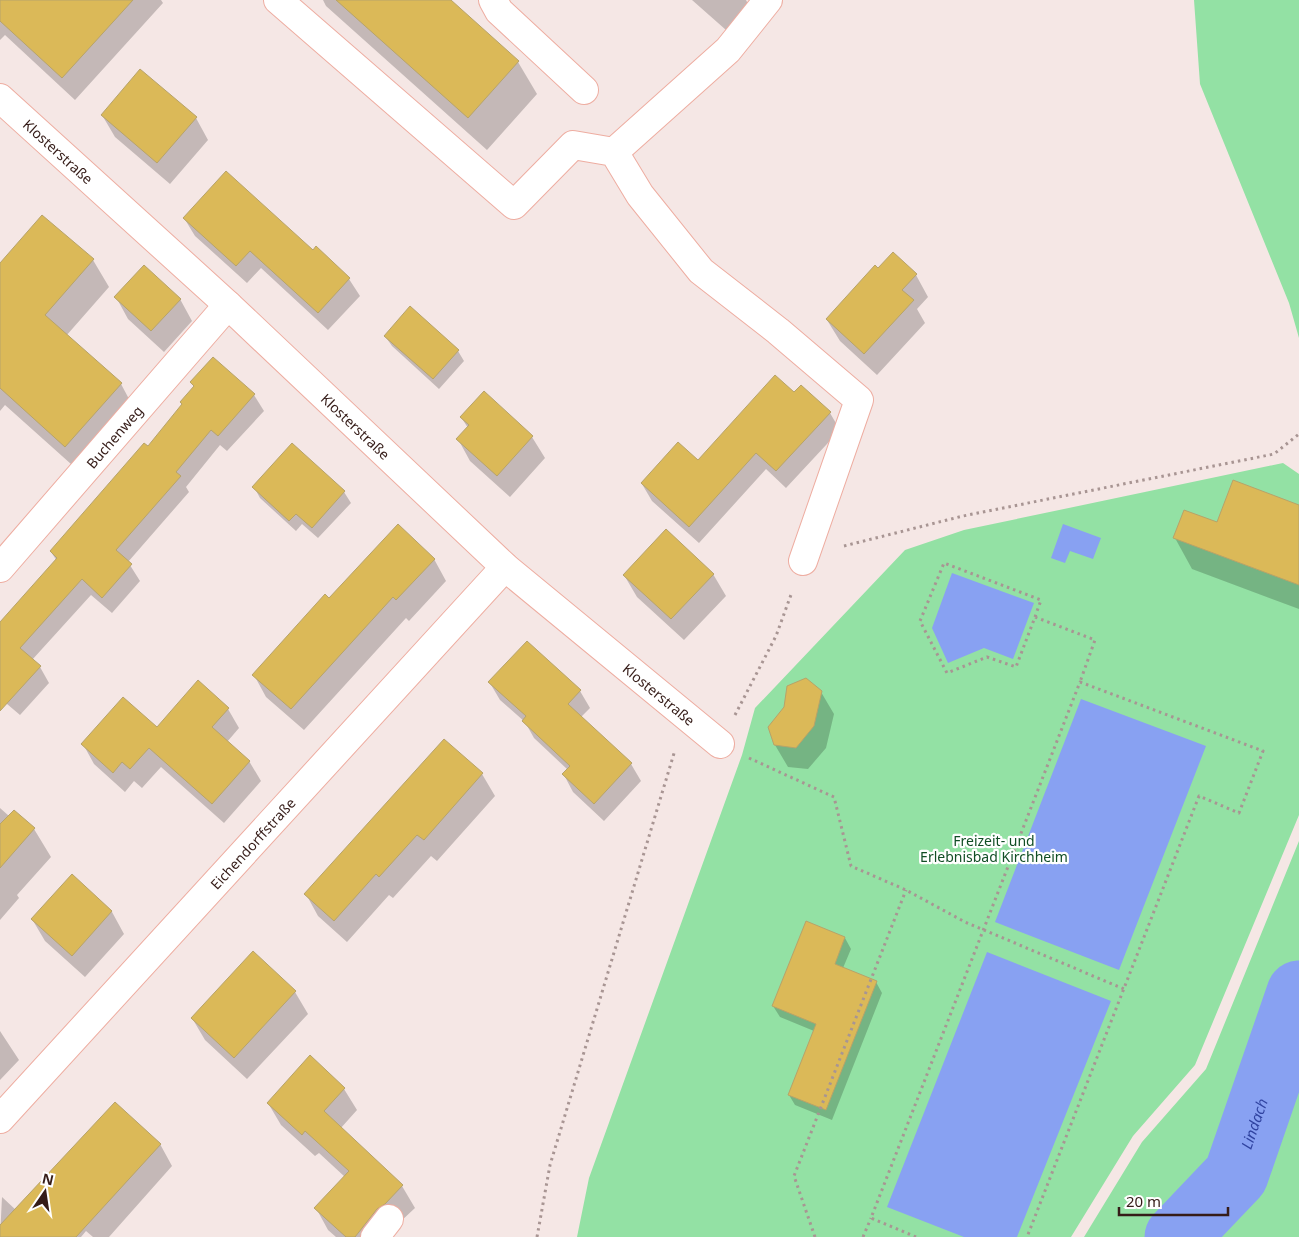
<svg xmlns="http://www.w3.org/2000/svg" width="1299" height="1237" font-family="'Noto Sans',sans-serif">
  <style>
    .green { fill: #93e1a4 }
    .water { fill: #88a1f2 }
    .shadow { fill: #0003 }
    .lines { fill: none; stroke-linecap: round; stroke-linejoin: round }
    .river { stroke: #88a1f2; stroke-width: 65 }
    .building { fill: #dbb958; stroke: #b7a36a }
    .minor-casing { stroke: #eeada1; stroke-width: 30 }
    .path { stroke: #a89593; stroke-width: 3; stroke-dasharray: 2.5 4; stroke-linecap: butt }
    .minor { stroke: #fff; stroke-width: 28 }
    .labels { text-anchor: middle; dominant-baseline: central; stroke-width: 4.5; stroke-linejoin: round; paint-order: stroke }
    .street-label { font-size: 14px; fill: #351c18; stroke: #fff }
    .park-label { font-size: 14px; fill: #114e25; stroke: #fff }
    .water-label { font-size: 15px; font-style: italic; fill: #3144a1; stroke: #fff }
  </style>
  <rect width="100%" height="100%" fill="#f5e7e5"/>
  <!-- green -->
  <path class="green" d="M1194 0H1299V338L1289 303 1200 84Z
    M1283 463 1299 474V815L1195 1065 1133 1136 1071 1237H577L589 1178 742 755 755 708 905 550 964 530Z
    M1299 841V1237H1084L1142 1142 1206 1069Z"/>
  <!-- water -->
  <path class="water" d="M1063 524 1101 538 1093 559 1070 551 1065 563 1051 558Z
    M952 573 1034 603 1013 659 984 648 948 663 932 628Z
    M1081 699 1206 746 1119 970 995 922Z
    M987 952 1111 1001 1017 1237H964L887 1207Z"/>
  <!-- shadow -->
  <path class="shadow" d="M0 0H161L163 3 75 100 5 35 0 40Z
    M323 0H449L518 62 537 94 487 150 326 6Z
    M692 0H746L748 4 726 30Z
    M102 115 196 118 208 140 170 184 115 137Z
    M184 218 313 252 349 279 360 296 328 330 261 268 247 283 195 236Z
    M93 260 109 287 66 336 121 384 136 412 81 473 5 405 0 411V265Z
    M878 270 916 275 928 297 917 309 925 323 877 375 840 341 827 320Z
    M116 297 180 299 192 321 164 352 128 319Z
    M385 336 458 351 464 361 439 389 392 346Z
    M213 359 254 395 264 411 227 451 220 445 186 487 189 492 128 562 140 581 112 613 91 595 32 660 40 667 49 683 20 715 0 698V624L57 561 51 552 148 448 183 405Z
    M794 394 830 413 840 430 786 488 766 469 699 543 652 501 642 484 698 461Z
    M461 417 532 437 545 458 510 497 470 461 458 439 468 428Z
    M292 445 344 492 351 503 318 538 302 524 296 531 260 498 254 487Z
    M1299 506V609L1192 569 1175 538 1217 523Z
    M434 559 446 581 409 621 406 618 304 730 266 697 254 675 329 600Z
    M713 574 726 596 684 640 637 597 624 575Z
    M490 683 580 691 590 708 581 717 631 764 641 781 604 821 573 792 564 775 568 770 534 738 525 722 500 700Z
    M821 692 834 714 826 748 808 769 788 767 775 745Z
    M228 709 239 728 227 742 249 761 261 781 224 823 161 767 142 788 134 781 125 792 94 764 83 744 157 728Z
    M444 740 482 774 495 796 437 861 431 856 393 898 389 895 347 942 318 916 306 894Z
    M0 808 9 816 14 811 34 829 51 857 17 895 19 898 0 920Z
    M72 876 112 912 124 934 85 977 45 941 32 919Z
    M845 938 851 949 843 968 876 982 882 993 832 1120 795 1105 789 1095 814 1031 780 1017 773 1006Z
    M295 992 308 1014 247 1079 205 1040 192 1018Z
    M0 1031 19 1060 0 1080Z
    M344 1089 357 1110 340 1129 402 1186 415 1208 384 1237H336L328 1230 316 1208 345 1177 319 1153 315 1156 281 1125 268 1103Z
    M160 1144 172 1166 109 1237H93L86 1231 81 1237H0L2 1197 17 1211Z"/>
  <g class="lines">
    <!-- river -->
    <path class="river" id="s1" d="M1177 1237 1236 1175 1299 993"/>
  </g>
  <!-- building -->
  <path class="building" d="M0 0H133L62 78 0 21Z
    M336 0H451L519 61 468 118Z
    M140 69 197 117 157 163 101 115Z
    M226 171 313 250 316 246 350 278 318 313 250 251 236 266 183 218Z
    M42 215 94 259 45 315 122 383 65 447 0 388V263Z
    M893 252 917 274 902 290 914 300 864 354 826 319 875 265 878 268Z
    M144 265 181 299 151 331 114 297Z
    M410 306 459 350 433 379 384 336Z
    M213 357 255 394 218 436 211 430 176 472 181 476 116 550 132 564 102 598 82 579 20 648 41 666 0 711V622L57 558 50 551 144 443 148 446 182 404 180 402 194 386 190 382Z
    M775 375 794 392 801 385 831 412 776 471 756 453 689 527 641 483 678 442 698 460Z
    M484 391 533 436 497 476 456 439 469 425 460 417Z
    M292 443 345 491 312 528 296 514 289 521 252 487Z
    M1233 480 1299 505V585L1173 538 1184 510 1217 522Z
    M398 524 435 559 396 600 393 597 291 709 252 675 325 594 329 598Z
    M666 529 714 574 671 619 623 575Z
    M527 641 581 690 568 704 632 763 594 804 562 774 570 766 522 721 526 716 488 682Z
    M806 678 822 691 814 726 796 748 774 745 768 727 784 707 787 686Z
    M198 680 229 708 212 727 250 761 212 804 149 748 130 769 122 762 113 773 81 744 123 697 157 727Z
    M444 739 483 773 424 840 417 835 379 877 376 874 334 921 304 894Z
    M14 810 35 828 0 868V824Z
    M72 874 112 911 72 956 31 919Z
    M806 921 845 937 835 964 877 981 826 1110 788 1095 816 1024 772 1006Z
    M253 951 296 991 234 1058 191 1018Z
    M310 1055 345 1088 324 1111 403 1185 385 1204 377 1209 355 1237H346L314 1208 349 1171 305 1131 302 1135 267 1103Z
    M115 1102 161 1144 76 1237H0V1225Z"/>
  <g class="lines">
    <defs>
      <g id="minor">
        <path d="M278 0 514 205 573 145 614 152 640 195 701 271 778 331 859 400 803 561"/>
        <path d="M493 0 499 11 584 90"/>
        <path id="s2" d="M0 98 228 305 505 567 720 744"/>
        <path d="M614 152 728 50 768 0"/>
        <path id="s3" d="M0 568 228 305"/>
        <path id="s4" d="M0 1119 505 567"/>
        <path d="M375 1237 389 1219"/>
      </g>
    </defs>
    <!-- minor casing -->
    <use href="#minor" class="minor-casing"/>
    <!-- path -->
    <path class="path" d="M844 546 963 516 1274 454 1299 434
      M1035 617 1041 600 944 563 920 621 947 673 987 657 1016 667 1035 617 1095 640 1080 682
      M735 715 776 636 792 592
      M749 758 834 797 851 866 906 890 965 922 1124 989
      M537 1237 550 1165 675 750
      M815 1237 794 1176 906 890
      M863 1237 871 1218
      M916 1237 871 1218 1080 682 1263 751 1239 813 1199 796 1027 1237"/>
    <!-- minor -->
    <use href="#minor" class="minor"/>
  </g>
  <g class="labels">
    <!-- street labels -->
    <g class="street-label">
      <text stroke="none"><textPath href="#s2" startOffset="79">Klosterstraße</textPath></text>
      <text stroke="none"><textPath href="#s2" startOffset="484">Klosterstraße</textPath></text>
      <text stroke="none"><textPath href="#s3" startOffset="174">Buchenweg</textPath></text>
      <text stroke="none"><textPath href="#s2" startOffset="889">Klosterstraße</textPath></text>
      <text stroke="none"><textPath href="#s4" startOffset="374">Eichendorffstraße</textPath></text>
    </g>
    <!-- park labels -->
    <g class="park-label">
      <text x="994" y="840">Freizeit- und<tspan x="994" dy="16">Erlebnisbad Kirchheim</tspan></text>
    </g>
    <!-- water labels -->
    <g class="water-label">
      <text stroke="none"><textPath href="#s1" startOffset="140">Lindach</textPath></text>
    </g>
  </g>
  <!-- north arrow -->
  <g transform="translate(45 1192) rotate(13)" stroke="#ffffff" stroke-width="4" paint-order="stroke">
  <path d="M0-4L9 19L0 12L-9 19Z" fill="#351c18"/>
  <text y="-8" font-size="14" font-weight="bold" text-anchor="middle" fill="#351c18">N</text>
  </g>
  <!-- scale -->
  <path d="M1119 1207v8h109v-8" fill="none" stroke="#351c18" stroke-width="2.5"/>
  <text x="1126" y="1207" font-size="15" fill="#351c18" stroke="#ffffff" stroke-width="4" paint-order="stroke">20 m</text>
</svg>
